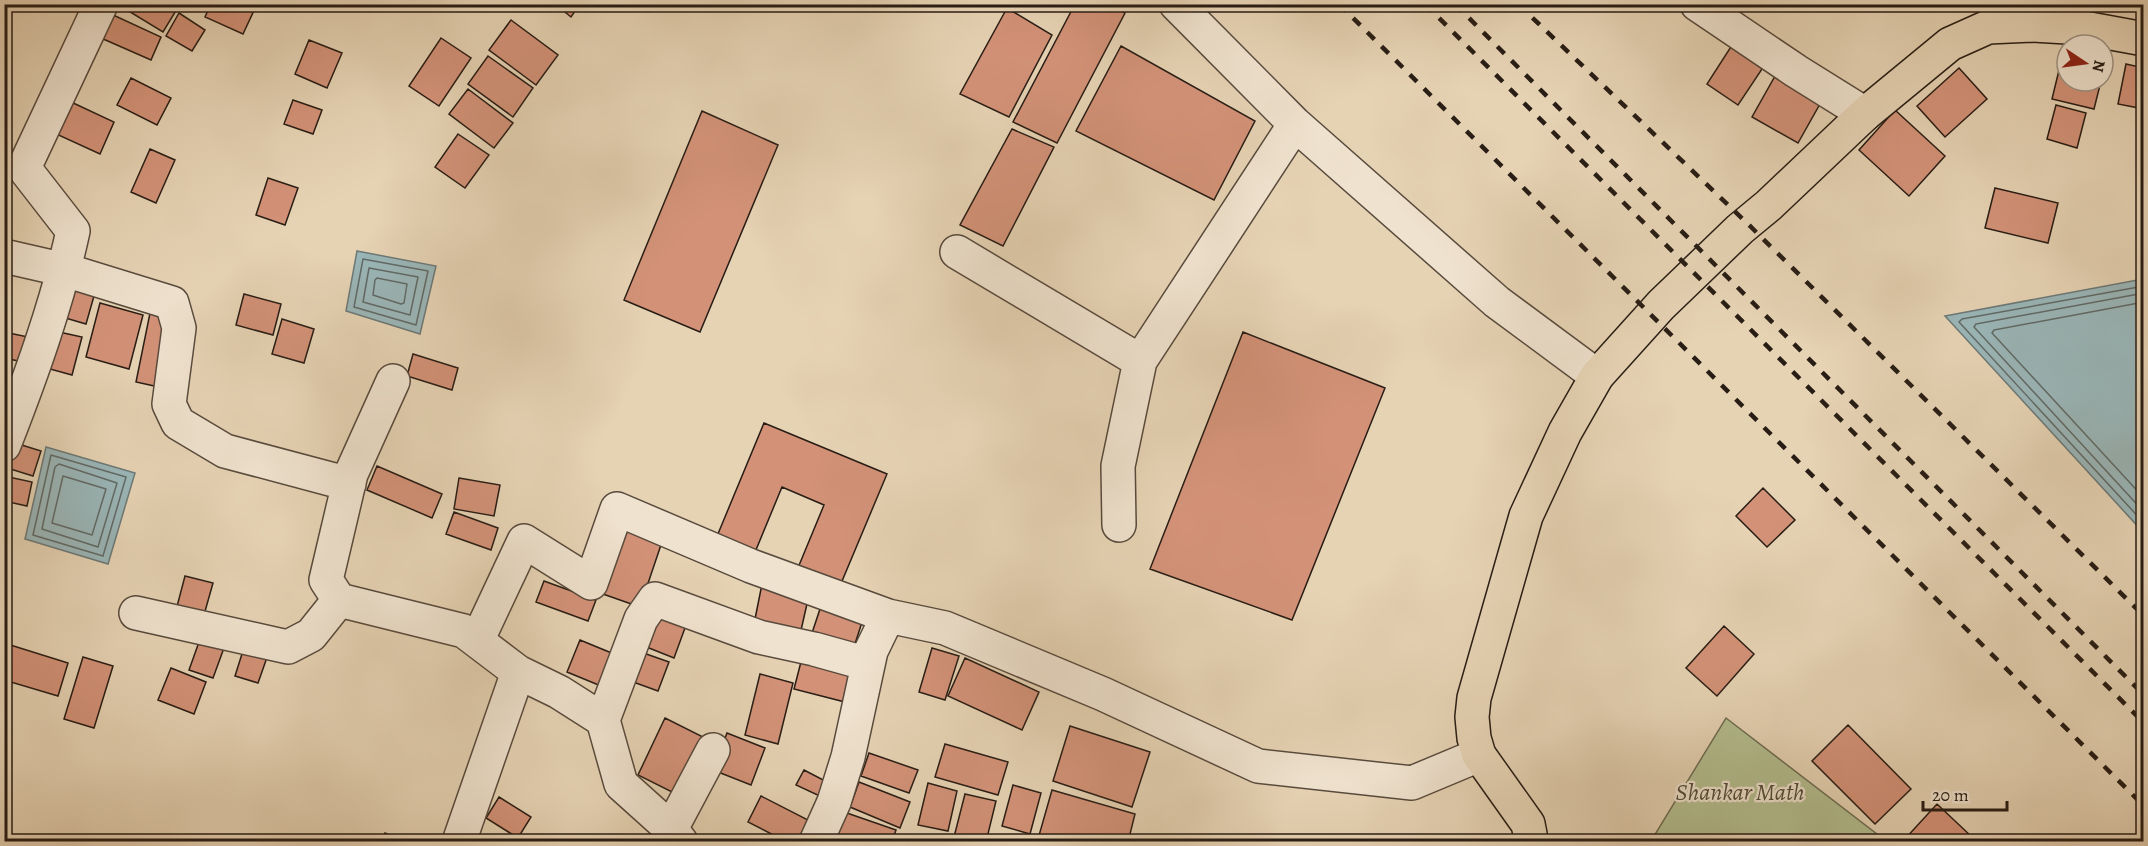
<svg xmlns="http://www.w3.org/2000/svg" width="2148" height="846" font-family="Alegreya,serif">
  <style>
    .green { fill: #b3bd8f; stroke: #6e6d52; stroke-width: 1.5 }
    .water { fill: #9ab6b8; stroke: #6c7977; stroke-width: 1.5 }
    .lines { fill: none; stroke-linecap: round; stroke-linejoin: round }
    .shore { stroke: #616a66; stroke-width: 1.5 }
    .building { fill: #d39278; stroke: #281d15; stroke-width: 1.5 }
    .minor-casing { stroke: #584a3d; stroke-width: 36 }
    .major-casing { stroke: #281d15; stroke-width: 36 }
    .minor { stroke: #efe2ce; stroke-width: 33 }
    .major { stroke: #e6d3b4; stroke-width: 33 }
    .rail { stroke: #281d15; stroke-width: 4.5; stroke-dasharray: 10 10; stroke-linecap: butt }
    .labels { text-anchor: middle; dominant-baseline: central; stroke-width: 4.5; stroke-linejoin: round; paint-order: stroke }
    .park-label { font-size: 24px; font-style: italic; fill: #524d3a; stroke: #efe2ce }
  </style>
  <rect width="100%" height="100%" fill="#e6d3b4"/>
  <filter id="stains"><feTurbulence type="fractalNoise" baseFrequency=".00333" numOctaves="4"/><feColorMatrix values="0 0 0 0 .2 0 0 0 0 .09 0 0 0 0 .02 0 0 0 .5 -.17"/></filter>
  <radialGradient id="worn" r=".72"><stop offset=".6" stop-color="#630" stop-opacity="0"/><stop offset="1" stop-color="#630" stop-opacity=".3"/></radialGradient>
  <!-- green -->
  <path class="green" d="M1726 718 1886 841H1651Z"/>
  <!-- water -->
  <path class="water" d="M357 251 436 266 420 334 346 311Z
    M2143 279H2144L2143 532 1945 316Z
    M46 447 135 473 108 564 25 539Z"/>
  <g class="lines">
    <!-- shore -->
    <path class="shore" d="M363 259 428 271 416 325 354 307Z
      M369 268 418 277 410 315 363 302Z
      M377 278 407 284 404 303 401 304 373 295 375 280Z
      M2144 286 1962 319 1959 322 2144 523
      M2144 293 1976 324 1974 327 2144 512
      M2144 302 1994 330 1992 333 2144 498
      M51 455 126 477 103 556 33 535Z
      M59 464 117 483 98 547 42 529 55 467Z
      M63 476 106 489 92 535 52 523Z"/>
  </g>
  <!-- building -->
  <path class="building" d="M117 4H180L163 32Z
    M211 4H257L243 34 205 17Z
    M555 4H580L571 17Z
    M1075 4H1109L1125 13 1057 143 1013 122Z
    M1007 8 1052 35 1009 117 960 94Z
    M179 13 205 30 192 51 166 36Z
    M111 14 161 37 151 60 101 38Z
    M511 20 558 55 536 85 489 50Z
    M2068 33 2110 43 2103 72V45H2067V81H2101L2094 109 2052 99Z
    M441 38 471 58 439 106 409 86Z
    M309 40 342 53 327 88 295 74Z
    M1734 42 1766 63 1738 105 1707 84Z
    M1121 46 1255 121 1214 200 1076 131Z
    M488 56 533 88 513 117 468 84Z
    M2126 64 2144 68V109L2118 104Z
    M1959 68 1987 99 1945 137 1917 106Z
    M1779 69 1825 95 1798 143 1752 117Z
    M131 78 171 98 157 125 117 105Z
    M468 89 513 123 494 148 449 114Z
    M293 100 322 110 313 134 284 124Z
    M69 101 114 122 100 154 54 133Z
    M2056 105 2086 113 2077 148 2047 139Z
    M1895 110 1945 156 1909 196 1859 150Z
    M702 111 778 145 700 332 624 300Z
    M1012 129 1054 147 1003 246 960 225Z
    M458 134 489 155 465 188 435 167Z
    M150 149 175 160 156 203 131 192Z
    M268 178 298 188 285 225 256 215Z
    M1995 188 2058 203 2048 243 1985 228Z
    M72 282 96 289 86 324 62 317Z
    M244 294 281 304 273 335 236 325Z
    M100 303 143 315 129 369 86 357Z
    M150 313 172 317 159 387 136 382Z
    M282 319 314 329 304 363 272 354Z
    M4 332 33 338 28 363 4 358Z
    M59 332 82 337 72 375 50 369Z
    M1243 332 1385 388 1292 620 1150 569Z
    M413 354 458 368 452 390 407 376Z
    M764 423 887 474 837 593 795 575 824 505 782 487 753 557 715 541Z
    M12 442 41 451 33 476 4 467Z
    M377 466 442 494 432 518 367 490Z
    M4 476 32 482 27 506 4 501Z
    M459 478 500 485 494 516 454 509Z
    M1763 488 1795 520 1767 547 1736 516Z
    M454 512 498 528 491 550 446 534Z
    M624 522 664 536 640 607 600 593Z
    M185 576 213 583 202 622 175 614Z
    M544 581 596 600 588 621 536 602Z
    M762 584 809 595 799 639 753 629Z
    M823 600 865 613 852 653 810 639Z
    M658 606 689 617 674 658 644 646Z
    M1724 626 1754 654 1717 696 1686 668Z
    M204 628 228 637 213 678 189 670Z
    M247 638 271 646 258 683 235 676Z
    M580 640 614 654 601 686 567 672Z
    M4 643 68 663 58 696 4 680Z
    M932 648 959 656 945 700 919 692Z
    M635 650 669 662 658 691 625 679Z
    M803 654 854 668 845 702 794 689Z
    M83 657 113 666 94 728 64 719Z
    M965 658 1039 692 1022 730 948 696Z
    M171 668 206 682 194 714 158 700Z
    M760 674 793 683 778 744 745 735Z
    M665 718 707 739 680 796 638 775Z
    M1848 725 1911 789 1875 824 1812 761Z
    M1070 726 1150 752 1132 807 1053 781Z
    M727 733 765 748 751 785 713 770Z
    M945 744 1008 762 998 795 935 777Z
    M869 753 918 770 909 793 861 776Z
    M804 770 831 784 824 798 796 785Z
    M859 782 910 802 900 828 850 807Z
    M928 783 957 791 948 831 918 825Z
    M1013 785 1041 793 1030 834 1002 826Z
    M1052 790 1135 814 1128 842H1045L1038 839Z
    M965 794 996 801 986 842H971L954 837Z
    M761 796 808 820 797 842H787L748 822Z
    M499 797 531 817 518 838 486 818Z
    M1937 804 1972 837 1968 842H1906L1904 840Z
    M844 812 896 830 892 842H843L835 839Z
    M385 833 405 842H381Z
    M923 837 943 842H922Z"/>
  <g class="lines">
    <defs>
      <path id="minor" d="M1176 4 1295 124 1497 302 1597 376
        M1697 4 1796 71 1865 114
        M957 252 1140 361
        M4 256 65 270 172 303 179 328 169 404 178 423 225 451 349 484
        M393 381 351 474 326 580 339 600 464 631 518 672 459 842
        M4 445C31 376 57 304 73 231L24 168 101 4
        M1119 525 1118 466 1140 361 1295 124
        M136 613 288 647 311 635 339 600
        M477 641 524 541 591 583 617 509 751 566 888 616
        M518 672 559 692 603 720 621 784 671 829 681 842
        M603 720 641 619 655 599 759 637 814 649 868 664
        M671 829 713 750
        M816 842 834 802 848 757 871 651 888 616 945 628 1103 694 1258 766 1412 783 1479 755"/>
      <path id="major" d="M1529 842 1530 834 1528 824 1479 755 1474 738 1472 717 1474 698 1526 516 1565 432 1597 376 1661 305 1740 229 1769 205 1865 114 1950 44 1988 27 2032 25 2084 28 2144 39"/>
    </defs>
    <!-- minor casing -->
    <use href="#minor" class="minor-casing"/>
    <!-- major casing -->
    <use href="#major" class="major-casing"/>
    <!-- minor -->
    <use href="#minor" class="minor"/>
    <!-- major -->
    <use href="#major" class="major"/>
    <!-- rail -->
    <path class="rail" d="M1339 4 2144 806
      M1425 4 2144 723
      M1455 4 2144 695
      M1518 4 1747 223 2144 616"/>
  </g>
  <g class="labels">
    <!-- park labels -->
    <g class="park-label">
      <text x="1740" y="792">Shankar Math</text>
    </g>
  </g>
  <!-- margin -->
  <rect width="2148" height="846" fill="none" stroke="#e6d3b4" stroke-width="24"/>
  <rect x="6" y="6" width="2136" height="834" fill="none" stroke="#281d15" stroke-width="3"/>
  <rect x="12" y="12" width="2124" height="822" fill="none" stroke="#281d15" stroke-width="1.5"/>
  <!-- north arrow -->
  <g transform="translate(2085 63) rotate(103)"><circle r="28" fill="#efe2ce" stroke="#9f9384" stroke-width="1.5"/>
  <path d="M0-4.5L10 22L0 15L-10 22Z" fill="#8f2418"/>
  <text y="-9" font-size="16" font-weight="bold" text-anchor="middle" fill="#281d15">N</text>
  </g>
  <!-- scale -->
  <path d="M1923 801v9h84v-9" fill="none" stroke="#281d15" stroke-width="3"/>
  <text x="1932" y="801" font-size="18" fill="#281d15" stroke="#efe2ce" stroke-width="4.5" paint-order="stroke">20 m</text>
  <rect width="100%" height="100%" filter="url(#stains)"/>
  <rect width="100%" height="100%" fill="url(#worn)"/>
</svg>
